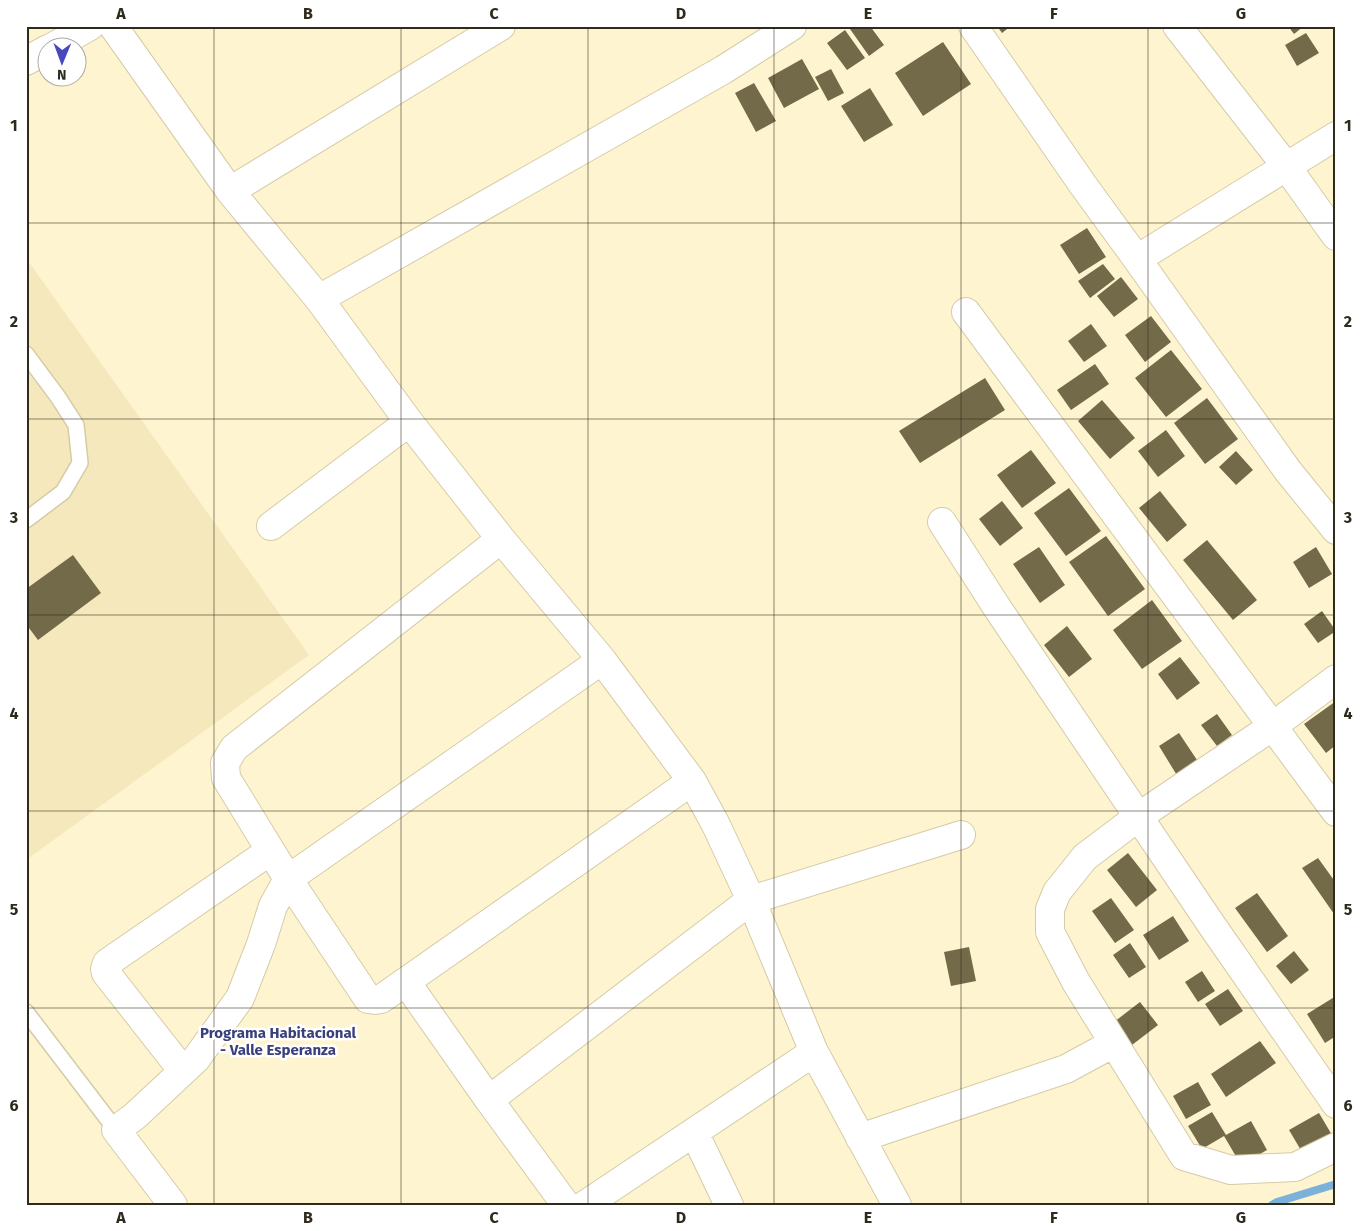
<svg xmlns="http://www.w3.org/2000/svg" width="1362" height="1231" font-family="'Fira Sans',sans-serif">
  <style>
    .built { fill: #f5e8bc }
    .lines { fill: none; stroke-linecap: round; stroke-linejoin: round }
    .stream { stroke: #7cb2d9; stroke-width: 8 }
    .building { fill: #736a49 }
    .lane-casing { stroke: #d5cba7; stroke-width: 18 }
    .street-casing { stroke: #d5cba7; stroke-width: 30 }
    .lane { stroke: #fff; stroke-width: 15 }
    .street { stroke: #fff; stroke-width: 28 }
    .grid { fill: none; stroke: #2e2a1c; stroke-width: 1; stroke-opacity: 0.55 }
    .labels { text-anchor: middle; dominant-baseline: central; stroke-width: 5; stroke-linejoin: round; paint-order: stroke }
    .quarter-label { font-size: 15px; font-weight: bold; fill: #3a407c; stroke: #fff }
    .neatline { fill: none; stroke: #2e2a1c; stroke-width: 2 }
    .grid-label { font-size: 16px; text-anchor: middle; font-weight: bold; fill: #2e2a1c }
  </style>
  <rect width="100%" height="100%" fill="#fef4cf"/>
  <!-- built -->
  <path class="built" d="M26 258 309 655 26 860Z"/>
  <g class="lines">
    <!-- stream -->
    <path class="stream" d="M1272 1205 1277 1202 1336 1184"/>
  </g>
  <!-- building -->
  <path class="building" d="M854 26H870L884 45 869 56 850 29Z
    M997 26H1011L1002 33Z
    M1288 26H1304L1294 34Z
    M845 30 865 58 847 70 827 43Z
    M1306 33 1319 53 1297 66 1285 45Z
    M943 42 971 84 923 116 895 73Z
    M802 59 819 89 784 108 768 78Z
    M831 69 844 93 828 101 815 77Z
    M754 83 776 121 756 132 735 93Z
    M870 88 893 125 864 142 841 106Z
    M1087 228 1106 257 1079 274 1060 245Z
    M1103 264 1115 279 1090 298 1078 281Z
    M1121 277 1138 299 1114 317 1097 296Z
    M1151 316 1171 342 1145 362 1125 335Z
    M1091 324 1107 346 1084 362 1068 341Z
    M1171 350 1202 389 1166 417 1135 378Z
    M1095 364 1109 384 1071 410 1057 390Z
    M985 378 1005 410 920 463 899 431Z
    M1207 398 1238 439 1205 464 1174 423Z
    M1102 400 1135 438 1110 459 1078 421Z
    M1166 430 1185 456 1158 477 1138 451Z
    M1031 450 1056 483 1022 508 997 475Z
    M1236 451 1253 470 1236 485 1219 467Z
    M1069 488 1101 531 1066 556 1034 513Z
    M1160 491 1187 525 1167 542 1139 508Z
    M1002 501 1023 528 1000 546 979 519Z
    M1106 536 1145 589 1108 616 1069 562Z
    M1207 540 1257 600 1233 620 1183 560Z
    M1039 547 1065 585 1040 603 1013 564Z
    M1316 547 1332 574 1309 588 1293 562Z
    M73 555 101 593 38 640 26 624V589Z
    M1152 600 1182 641 1142 669 1113 630Z
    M1322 611 1336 631 1318 643 1304 624Z
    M1067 626 1092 659 1069 677 1044 645Z
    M1180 657 1200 683 1177 700 1158 674Z
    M1336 701V745L1326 753 1304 724Z
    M1217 714 1232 735 1217 746 1201 725Z
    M1179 733 1199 763 1178 777 1159 746Z
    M1128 853 1157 890 1136 907 1107 870Z
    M1318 858 1336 883V913L1334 914 1302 868Z
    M1257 893 1288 936 1267 952 1235 908Z
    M1111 898 1134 930 1115 943 1092 911Z
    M1173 916 1189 941 1159 960 1143 935Z
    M1130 943 1146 967 1129 978 1113 955Z
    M969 947 976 981 951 986 944 952Z
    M1294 951 1309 970 1291 984 1276 966Z
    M1202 971 1215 991 1198 1002 1185 982Z
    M1228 989 1243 1011 1220 1026 1205 1004Z
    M1336 996V1036L1325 1043 1307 1014Z
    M1140 1002 1158 1025 1132 1045 1114 1022Z
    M1260 1041 1276 1063 1226 1097 1211 1074Z
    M1198 1082 1211 1105 1186 1119 1173 1096Z
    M1212 1112 1226 1135 1251 1121 1267 1150 1241 1165 1224 1136 1202 1149 1188 1126Z
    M1319 1113 1332 1135 1302 1152 1289 1130Z"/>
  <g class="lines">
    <defs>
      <path id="lane" d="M26 354 58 397 76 425 80 463 63 492 26 520
        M26 1012 116 1130"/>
      <path id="street" d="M113 26 230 191 319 299 409 422 501 539 602 660 692 781 716 825 751 900 814 1052 897 1205
        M973 26 1083 185 1137 259 1288 471 1336 530
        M1177 26 1286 166 1336 236
        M51 48 90 26
        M26 61 48 49
        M230 191 501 26
        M1137 259 1336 136
        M319 299 723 70 792 26
        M966 312 1336 812
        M942 522 998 609 1213 927 1336 1104
        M271 526 409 422
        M501 539 234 748 225 763 226 778 288 879 368 999 375 1000 381 999 692 781
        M1336 679 1273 726 1138 817 1085 857 1057 892 1050 909V932L1076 982 1184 1156 1231 1170 1295 1167 1336 1147
        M406 982 489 1100
        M183 1071 106 973 105 969 107 963 270 851
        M694 1132 729 1205
        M860 1138 1066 1069 1114 1043
        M173 1205 116 1130 135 1116 196 1059 240 998 261 944 273 906 288 879 602 660
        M566 1205 489 1100 751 900 961 835
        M585 1205 814 1052"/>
    </defs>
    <!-- lane casing -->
    <use href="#lane" class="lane-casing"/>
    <!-- street casing -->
    <use href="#street" class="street-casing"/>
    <!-- lane -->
    <use href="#lane" class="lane"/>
    <!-- street -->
    <use href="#street" class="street"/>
  </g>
  <!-- grid -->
  <path class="grid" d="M214 26V1205M401 26V1205M588 26V1205M774 26V1205M961 26V1205M1148 26V1205M26 223H1336M26 419H1336M26 615H1336M26 811H1336M26 1008H1336"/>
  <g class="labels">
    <!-- quarter labels -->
    <g class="quarter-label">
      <text x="278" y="1033">Programa Habitacional<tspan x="278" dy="17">- Valle Esperanza</tspan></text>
    </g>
  </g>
  <!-- border -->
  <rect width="1362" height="1231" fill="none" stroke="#ffffff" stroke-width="55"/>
  <!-- north arrow -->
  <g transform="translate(62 62) rotate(181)"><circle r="24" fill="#ffffff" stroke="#abaaa4"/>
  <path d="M0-4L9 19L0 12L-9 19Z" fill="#4748bd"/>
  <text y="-8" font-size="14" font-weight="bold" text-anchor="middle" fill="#2e2a1c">N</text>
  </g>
  <rect x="28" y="28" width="1306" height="1176" class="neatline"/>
  <g class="grid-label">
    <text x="121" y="19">A</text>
    <text x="308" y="19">B</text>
    <text x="494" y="19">C</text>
    <text x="681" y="19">D</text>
    <text x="868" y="19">E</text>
    <text x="1054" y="19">F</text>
    <text x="1241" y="19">G</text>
    <text x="14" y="131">1</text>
    <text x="1348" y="131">1</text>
    <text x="14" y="327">2</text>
    <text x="1348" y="327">2</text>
    <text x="14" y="523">3</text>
    <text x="1348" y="523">3</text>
    <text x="14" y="719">4</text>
    <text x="1348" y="719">4</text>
    <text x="14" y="915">5</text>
    <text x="1348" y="915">5</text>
    <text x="14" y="1111">6</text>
    <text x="1348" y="1111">6</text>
    <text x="121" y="1223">A</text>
    <text x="308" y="1223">B</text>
    <text x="494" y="1223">C</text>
    <text x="681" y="1223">D</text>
    <text x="868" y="1223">E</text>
    <text x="1054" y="1223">F</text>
    <text x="1241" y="1223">G</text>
  </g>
</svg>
